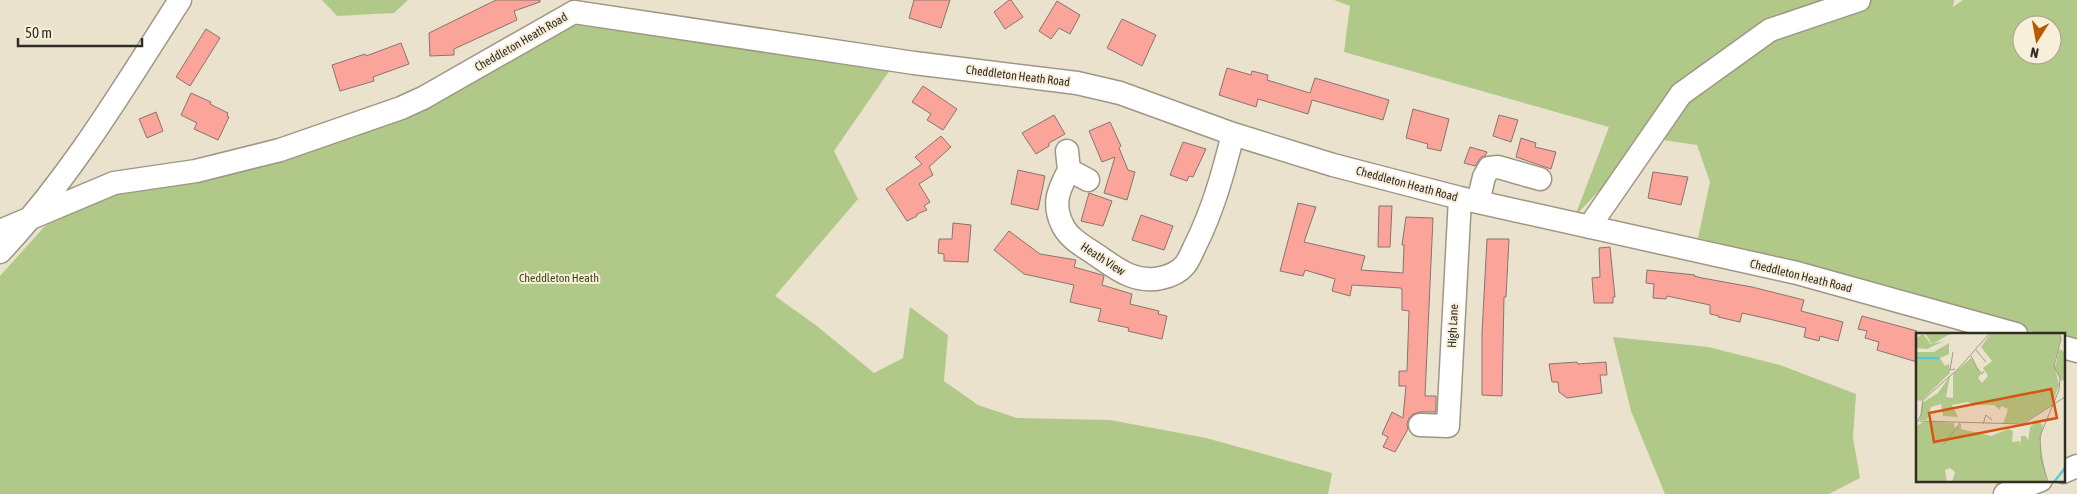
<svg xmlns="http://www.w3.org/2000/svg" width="2077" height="494" font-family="'Asap Condensed',sans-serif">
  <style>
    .green { fill: #b0c888; fill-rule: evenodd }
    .building { fill: #fba499; stroke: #897370 }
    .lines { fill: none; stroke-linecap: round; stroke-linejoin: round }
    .minor-casing { stroke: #9f9684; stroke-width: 25 }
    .minor { stroke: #fff; stroke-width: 22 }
    .labels { text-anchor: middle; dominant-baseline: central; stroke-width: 4; stroke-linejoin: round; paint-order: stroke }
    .street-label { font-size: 12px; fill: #302d25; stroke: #f8efdb }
    .park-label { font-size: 12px; fill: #384912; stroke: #f8efdb }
    .inset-river { fill: none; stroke: #56cada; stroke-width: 2.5 }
    .inset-road { fill: none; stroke: #a09a8a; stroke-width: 1 }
    .view { fill: #d6550e; fill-opacity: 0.15; stroke: #d6550e; stroke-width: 2.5 }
    .inset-edge { fill: none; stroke: #302d25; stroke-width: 2.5 }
  </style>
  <rect width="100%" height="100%" fill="#ebe2ce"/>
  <!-- green -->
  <path class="green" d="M322 0H408L394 13 337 16Z
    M1334 0H1954L1953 7 1963 0H2077V345L2063 341V334H2040L1698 238 1710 182 1697 145 1663 140 1621 168 1575 216 1609 127 1344 52 1350 6ZM2022 25H2052V55H2022Z
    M577 20 892 67 834 151 858 199 775 296 817 326 874 373 903 358 910 307 948 335 944 381 978 405 1017 418 1110 420 1206 438 1332 473 1328 494H0V276L45 226 116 191 275 159Z
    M1613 337 1708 347 1780 365 1856 394 1853 438 1860 478 1829 494H1665L1631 411Z"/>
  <!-- building -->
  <path class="building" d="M496 0H540V2L514 11 517 20 454 49V55L430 56 429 33Z
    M914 0H950L941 28 909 18Z
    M1009 0H1011L1023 17 1005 29 994 12Z
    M1057 1 1080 15 1070 34 1059 28 1051 39 1039 31Z
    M1122 19 1156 35 1142 66 1107 48Z
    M206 29 220 38 190 86 176 77Z
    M401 43 409 64 373 77 374 81 340 91 332 65 365 54 366 56Z
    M1227 68 1251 75 1252 71 1268 75 1267 80 1310 93 1315 78 1389 100 1383 120 1312 100 1308 114 1258 99 1256 107 1219 95Z
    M923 86 957 109 943 130 927 120 931 114 912 102Z
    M191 93 211 102 210 104 228 113 227 116 229 117 218 140 194 129 197 123 181 115Z
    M1413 109 1449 119 1441 151 1427 148 1428 144 1406 138Z
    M156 112 163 131 147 138 139 119Z
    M1054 115 1065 134 1049 143V146L1036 154 1022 133Z
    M1499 115 1518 120 1511 142 1493 136Z
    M1110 122 1121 146 1119 148 1128 170 1135 172 1127 200 1104 193 1115 157 1102 162 1089 131Z
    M941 136 951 147 929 167 933 175 919 184 930 202 924 206 927 210 917 214V216L907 221 886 189 922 164 915 157Z
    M1521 138 1536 143 1535 147 1556 152 1551 169 1516 157Z
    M1183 142 1206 149 1193 177 1189 176 1187 181 1170 175Z
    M1470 147 1487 152 1485 156 1481 157 1475 166 1464 163Z
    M1018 170 1045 176 1038 210 1011 204Z
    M1653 172 1688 177 1681 205 1648 198Z
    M1089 193 1112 201 1103 226 1081 221Z
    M1298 203 1316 207 1304 242 1365 256 1361 270 1403 273 1404 245H1402L1406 217 1433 218 1425 396H1436V412H1420L1413 414 1409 418 1407 424 1408 429 1395 452 1383 447 1388 437 1382 434 1392 412 1403 418 1406 386H1399V371H1407L1409 311 1402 310V290L1401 288 1352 285 1350 296 1332 291 1335 279 1305 270 1303 276 1280 271Z
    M1379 206H1392L1390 247H1378Z
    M1141 215 1173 226 1164 250 1132 240Z
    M953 223 971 225 968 262 944 261V254L938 253 939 239H952Z
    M1009 231 1040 254 1076 260 1074 267 1102 275 1104 276 1102 285 1132 294 1130 304 1159 311 1158 314 1167 316 1162 339 1128 331 1129 328 1098 321 1101 309 1070 302 1074 285 1024 274 994 250Z
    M1487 239H1509L1506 297H1504L1502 396 1482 395V333Z
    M1610 247 1615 297H1613V303H1594L1592 278 1600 277 1599 248Z
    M1647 270 1695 275 1694 276 1702 278 1752 287 1804 300 1801 311 1843 322 1838 341 1820 336 1819 341 1804 337 1806 328 1769 319 1742 313 1740 322 1718 317 1719 316 1710 314V305L1667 296 1666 299 1653 298 1654 284 1646 283Z
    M1862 316 1917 331V362L1877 350 1879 342 1865 338 1867 331 1858 329Z
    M1577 362 1578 364 1606 362 1607 375H1600L1602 393 1567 398 1559 392 1558 382H1552L1549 364Z"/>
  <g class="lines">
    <defs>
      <path id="minor" d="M1067 151 1069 170 1088 180
        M1069 170C1059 189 1052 203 1062 224 1068 238 1083 246 1095 254 1116 268 1134 284 1161 278 1170 276 1178 273 1184 266 1189 261 1192 252 1195 246 1213 210 1223 174 1233 134
        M1478 202 1484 177 1489 168 1498 167 1540 179
        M1589 227 1681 94 1770 30 1859 0
        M0 231 114 183 196 171 280 150 401 108 423 98 574 12 914 63 1077 83 1120 93 1233 134 1333 165 1460 198 1797 273 2016 334
        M0 252C71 177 124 87 180 0
        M2063 347 2077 351
        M1420 425 1448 426 1460 198
        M2063 472 2077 466
        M2005 494 2041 480"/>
    </defs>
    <!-- minor casing -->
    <use href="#minor" class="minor-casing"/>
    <!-- minor -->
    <use href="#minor" class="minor"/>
  </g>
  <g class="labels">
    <!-- street labels -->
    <g class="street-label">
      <text transform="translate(521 42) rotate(-30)">Cheddleton Heath Road</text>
      <text transform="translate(1018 76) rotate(7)">Cheddleton Heath Road</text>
      <text transform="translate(1407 184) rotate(15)">Cheddleton Heath Road</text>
      <text transform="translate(1103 259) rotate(33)">Heath View</text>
      <text transform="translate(1801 276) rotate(14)">Cheddleton Heath Road</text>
      <text transform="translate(1453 326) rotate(-87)">High Lane</text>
    </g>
    <!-- park labels -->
    <g class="park-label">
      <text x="559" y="278">Cheddleton Heath</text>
    </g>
  </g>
  <!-- overview -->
  <g transform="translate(1916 333)">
    <rect width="149" height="149" fill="#ebe2ce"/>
    <path d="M9 0H36L16 11ZM75 0H143L145 5 138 30 143 52 136 72 107 90 87 91 92 76 85 73 84 77 78 72H57L52 69 36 72 42 84 27 83 25 71 15 74 11 87H4L6 70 22 60 34 43 30 64 37 65V41L55 25 65 41 62 45 66 50 72 43 67 35 76 28 65 14ZM7 1 15 11 28 8 11 16 0 15V5ZM33 10V21L24 25 29 33 33 31 34 40 5 68 0 67V19H18ZM143 16 149 19V47L145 48 139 35ZM9 88 38 90 39 96 45 90V96L75 103 92 96 97 98 96 109 104 108 105 112V103H110L112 108 114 94 121 88 127 92 124 110 131 149H36L39 139 34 135 29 137 31 149H0V93Z" fill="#b0c888"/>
    <path class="inset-river" d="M0 25H23M138 149 149 135"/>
    <path class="inset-road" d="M60 17 70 29M37 19 34 37 39 36M55 23 61 35 66 41 68 38M3 88 107 91 149 64M0 91 5 82 7 67 42 36 74 0M67 91 70 82 76 87M27 112 44 90M132 149 125 125 124 103 143 57 144 45 138 33 145 6 144 0"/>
    <path class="view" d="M135 56 141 85 18 109 13 80Z"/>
    <rect width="149" height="149" class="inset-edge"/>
  </g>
  <!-- north arrow -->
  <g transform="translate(2037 40) rotate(191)"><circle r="24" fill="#f8efdb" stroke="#a8a192"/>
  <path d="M0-4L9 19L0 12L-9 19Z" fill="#b75b01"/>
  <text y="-8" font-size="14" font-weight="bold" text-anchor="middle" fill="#302d25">N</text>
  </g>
  <!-- scale -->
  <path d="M18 38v8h124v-8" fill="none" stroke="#302d25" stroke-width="2.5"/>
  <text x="25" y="38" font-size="15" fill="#302d25" stroke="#f8efdb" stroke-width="4" paint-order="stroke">50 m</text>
</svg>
